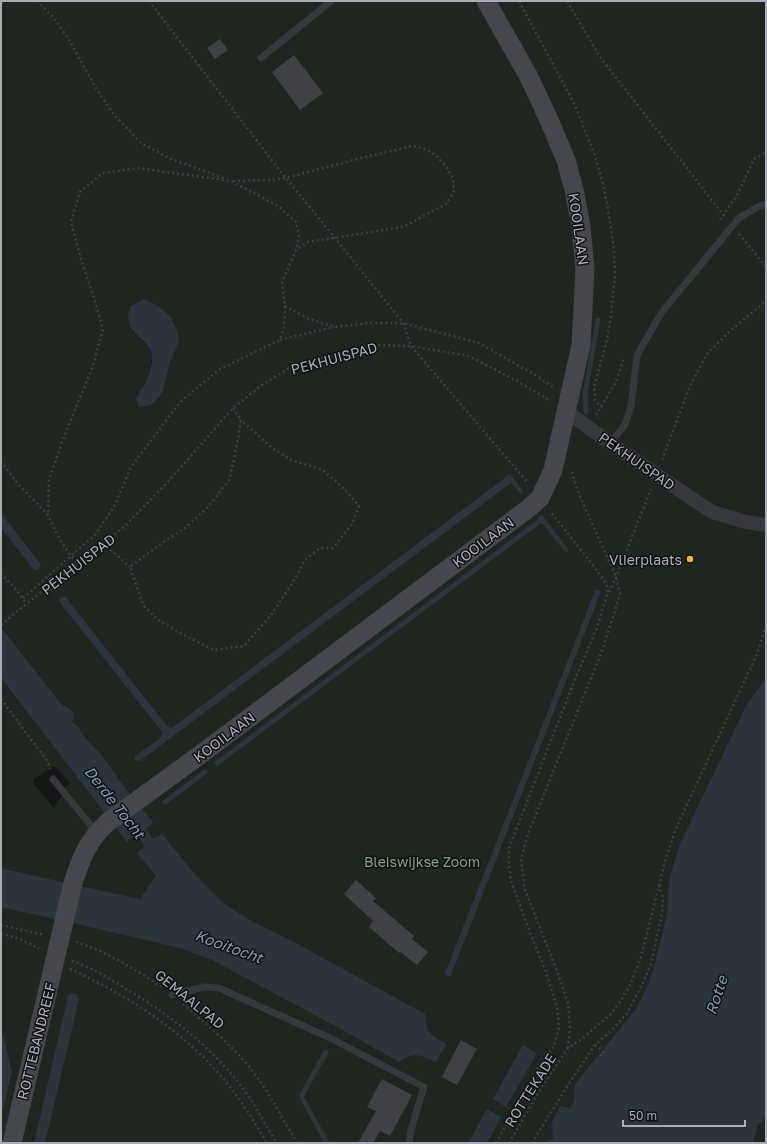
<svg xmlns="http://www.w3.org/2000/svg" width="767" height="1144" font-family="'Golos Text',sans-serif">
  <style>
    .green { fill: #1e261f; fill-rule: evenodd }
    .water { fill: #2c353c }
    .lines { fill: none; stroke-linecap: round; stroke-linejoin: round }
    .stream { stroke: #2c353c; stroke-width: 5 }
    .building { fill: #404145 }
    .path { stroke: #3d3f44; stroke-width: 2.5; stroke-dasharray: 2 3; stroke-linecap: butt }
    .lane { stroke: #37383d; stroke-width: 7 }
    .street { stroke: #37383d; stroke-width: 14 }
    .secondary { stroke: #45474d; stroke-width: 19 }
    .poi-dot { fill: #f2b134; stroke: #111113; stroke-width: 1.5 }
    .labels { text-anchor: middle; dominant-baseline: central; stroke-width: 3; stroke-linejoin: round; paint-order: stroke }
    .street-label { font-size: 14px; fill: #a8adb8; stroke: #111113 }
    .poi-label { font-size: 14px; fill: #a8adb8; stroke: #111113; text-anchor: end }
    .park-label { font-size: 14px; fill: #7fa381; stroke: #111113 }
    .water-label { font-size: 15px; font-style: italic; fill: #7f9bb3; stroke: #111113 }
  </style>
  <rect width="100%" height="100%" fill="#161618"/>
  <!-- green -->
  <path class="green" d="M1 1H766V743L585 1143H1V884L16 871 1 868V678L74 773 97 750 82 734 78 726 72 722 70 709 62 705 1 627V528L32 568 41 564 1 513ZM132 331 179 341 169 365 142 387 148 379 152 358 149 347ZM63 596H65L153 708 147 713 60 603 59 599ZM54 766 69 782 54 808 33 783 34 779Z
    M766 1117V1143H753L758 1124Z"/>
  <!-- water -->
  <path class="water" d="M144 299 158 306 170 316 177 330 179 341 169 365 162 394 151 405 139 407 136 399C143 385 151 376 152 359 153 340 129 337 128 318 128 314 130 309 131 306Z
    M510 474 523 491 521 494 511 483 140 761 135 760 134 757 159 739 161 736 162 732 60 603 59 599 61 597 65 596 167 726 170 728 173 727Z
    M1 513 41 564 39 569 36 570 32 568 1 528Z
    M542 515 568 549V552H566L562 548 538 518Z
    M598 589 601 592 600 594 451 975 449 976 445 975V973L595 591Z
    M1 627 62 705 70 709 74 714 72 722 78 726 82 734 100 753 122 784 153 822 146 829 153 839 162 834 198 878 223 903 251 921 294 942 425 1014C425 1031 432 1036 446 1044L436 1062C422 1055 413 1051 399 1062L339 1028 212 960 180 948 73 923 1 907V868L66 883 140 899 156 876 137 853 145 846 138 835H136L127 842 1 678Z
    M766 678V1117L758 1125 753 1143H544L553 1138 552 1123 560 1106 570 1108 574 1101 575 1084 636 1009 648 985 654 967 667 915 668 894 670 877 680 844 746 706Z
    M71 993 76 994 79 999 45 1143H34L68 996Z
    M1 1028 12 1072 1 1117Z
    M523 1045 537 1053 506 1107 493 1099Z
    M326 1049 329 1052 304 1097 330 1143H324L300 1099 299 1095 324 1050Z
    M487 1109 501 1117 487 1143H468Z"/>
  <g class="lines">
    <!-- stream -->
    <path class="stream" d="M586 412 585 394 598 320
      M217 763 540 521
      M165 802 205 772"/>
  </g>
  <!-- building -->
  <path class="building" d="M220 39 228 50 215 59 207 48Z
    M294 55 323 93 300 110 272 72Z
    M356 880 376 898 373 901 414 936 412 939 428 952 417 965 400 952 399 953 369 927 373 921 344 894Z
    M461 1040 477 1049 457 1085 442 1077Z
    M382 1079 412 1095 390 1136 380 1131 373 1143H358L376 1111 367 1107Z"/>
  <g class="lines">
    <!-- path -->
    <path class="path" d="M37 1 53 17 68 38 96 88 115 116 141 143 171 159 226 179
      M149 1 281 172 335 238 403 323 411 346 528 483
      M519 1 574 103 594 153 602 180 608 209 614 249 615 274 611 316 607 339 594 387 595 400 601 407
      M567 1 600 57 725 217
      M1 4 6 1
      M233 181 271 180 286 178 365 157 413 146 425 149 436 155 446 167 453 178 454 191 446 204 403 227 308 242 296 250
      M720 220 737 195 754 159 766 152
      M739 234 766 267
      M285 306 309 319 335 327 368 323H403L479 343 537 376 553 387
      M280 340 334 327
      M233 408 241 420 235 455 229 480 208 507 185 528 159 545 130 567 143 605 157 619 180 633 214 650 244 646 271 615 293 582 305 560 320 548H333L352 524 359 506 344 489 323 470 291 460 272 448 241 420
      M596 415 615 384 624 358
      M662 460 690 386 707 354 730 331 766 301
      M1 461 18 484 48 515 60 540 71 556 77 564
      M103 543 130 567
      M1 573C9 583 21 593 26 604
      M609 592 616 577 651 489
      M23 598 95 535 115 505 131 467 180 402 220 369 280 340 284 327 285 306 282 282 296 250 299 236 296 222 278 206 231 181 138 168 103 173 80 192 71 222 81 259 94 298 103 329 93 366 67 429 49 479 48 515
      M1 625 26 604 125 526 167 483 233 408 262 385 294 365 377 345 411 346 469 356 517 381 551 401
      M1 699 48 762 50 769
      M1 925 44 935
      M1 934C16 937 26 941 39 949
      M76 942C108 952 136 970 163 988
      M72 961C93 968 112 980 131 992 176 1019 213 1049 245 1091 257 1108 266 1126 277 1143
      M70 969C129 996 185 1032 226 1082 242 1101 254 1122 267 1143
      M183 1004C209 1027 237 1049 257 1077 272 1098 284 1121 297 1143
      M595 1045 604 1052 600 1057
      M568 1048 570 1028 568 1003 557 971 525 890 521 859 528 834 602 651 620 595 616 577 579 494 574 480 572 471
      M496 1143 536 1071 554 1046 559 1027 557 1007 546 972 531 935 511 881 509 865V848L575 679 597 628 608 592 606 583 596 569 550 511
      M509 1143 540 1090 568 1048 579 1041 610 1015 620 1002 629 987 640 961 667 854 677 826 757 654 766 626
      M532 1143 570 1082 595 1045 612 1030 627 1013 643 983 651 964 662 913 663 898 659 886"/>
    <!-- lane -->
    <path class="lane" d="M261 58 331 1
      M610 443 625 425 631 406 637 355 662 312 739 218 758 207 766 204
      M53 779 97 833
      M172 995 204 987 219 988 330 1038 424 1087 411 1130 409 1143"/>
    <!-- street -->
    <path class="street" d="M566 411 610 443 712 512 746 522 766 525"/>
    <!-- secondary -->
    <path class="secondary" d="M12 1143 73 883C81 858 88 840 108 822L201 754 529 508 540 498 553 470 581 345 585 269 581 226 574 190 566 160 549 120 529 77 486 1"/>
  </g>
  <!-- markers -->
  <circle class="poi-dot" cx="690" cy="559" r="4"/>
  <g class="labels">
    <!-- street labels -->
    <g class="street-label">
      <text transform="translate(579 229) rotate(82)">KOOILAAN</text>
      <text transform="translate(334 358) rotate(-15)">PEKHUISPAD</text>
      <text transform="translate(637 461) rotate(35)">PEKHUISPAD</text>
      <text transform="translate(483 542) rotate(-37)">KOOILAAN</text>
      <text transform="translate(78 564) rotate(-38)">PEKHUISPAD</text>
      <text transform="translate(224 737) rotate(-37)">KOOILAAN</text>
      <text transform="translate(190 999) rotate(39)">GEMAALPAD</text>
      <text transform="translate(36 1041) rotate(-76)">ROTTEBANDREEF</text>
      <text transform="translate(530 1090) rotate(-58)">ROTTEKADE</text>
    </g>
    <!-- poi labels -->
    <g class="poi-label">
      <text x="682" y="559">Vlierplaats</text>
    </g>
    <!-- park labels -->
    <g class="park-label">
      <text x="422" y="861">Bleiswijkse Zoom</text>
    </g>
    <!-- water labels -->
    <g class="water-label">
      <text transform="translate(115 802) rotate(52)">Derde Tocht</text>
      <text transform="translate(229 946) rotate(20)">Kooitocht</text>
      <text transform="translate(716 995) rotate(-72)">Rotte</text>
    </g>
  </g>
  <!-- border -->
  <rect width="767" height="1144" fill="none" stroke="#a8adb8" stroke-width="4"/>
  <!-- scale -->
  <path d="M623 1120v6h122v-6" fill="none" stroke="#a8adb8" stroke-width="2"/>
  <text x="629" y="1120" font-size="12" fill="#a8adb8" stroke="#111113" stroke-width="3" paint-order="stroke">50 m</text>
</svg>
